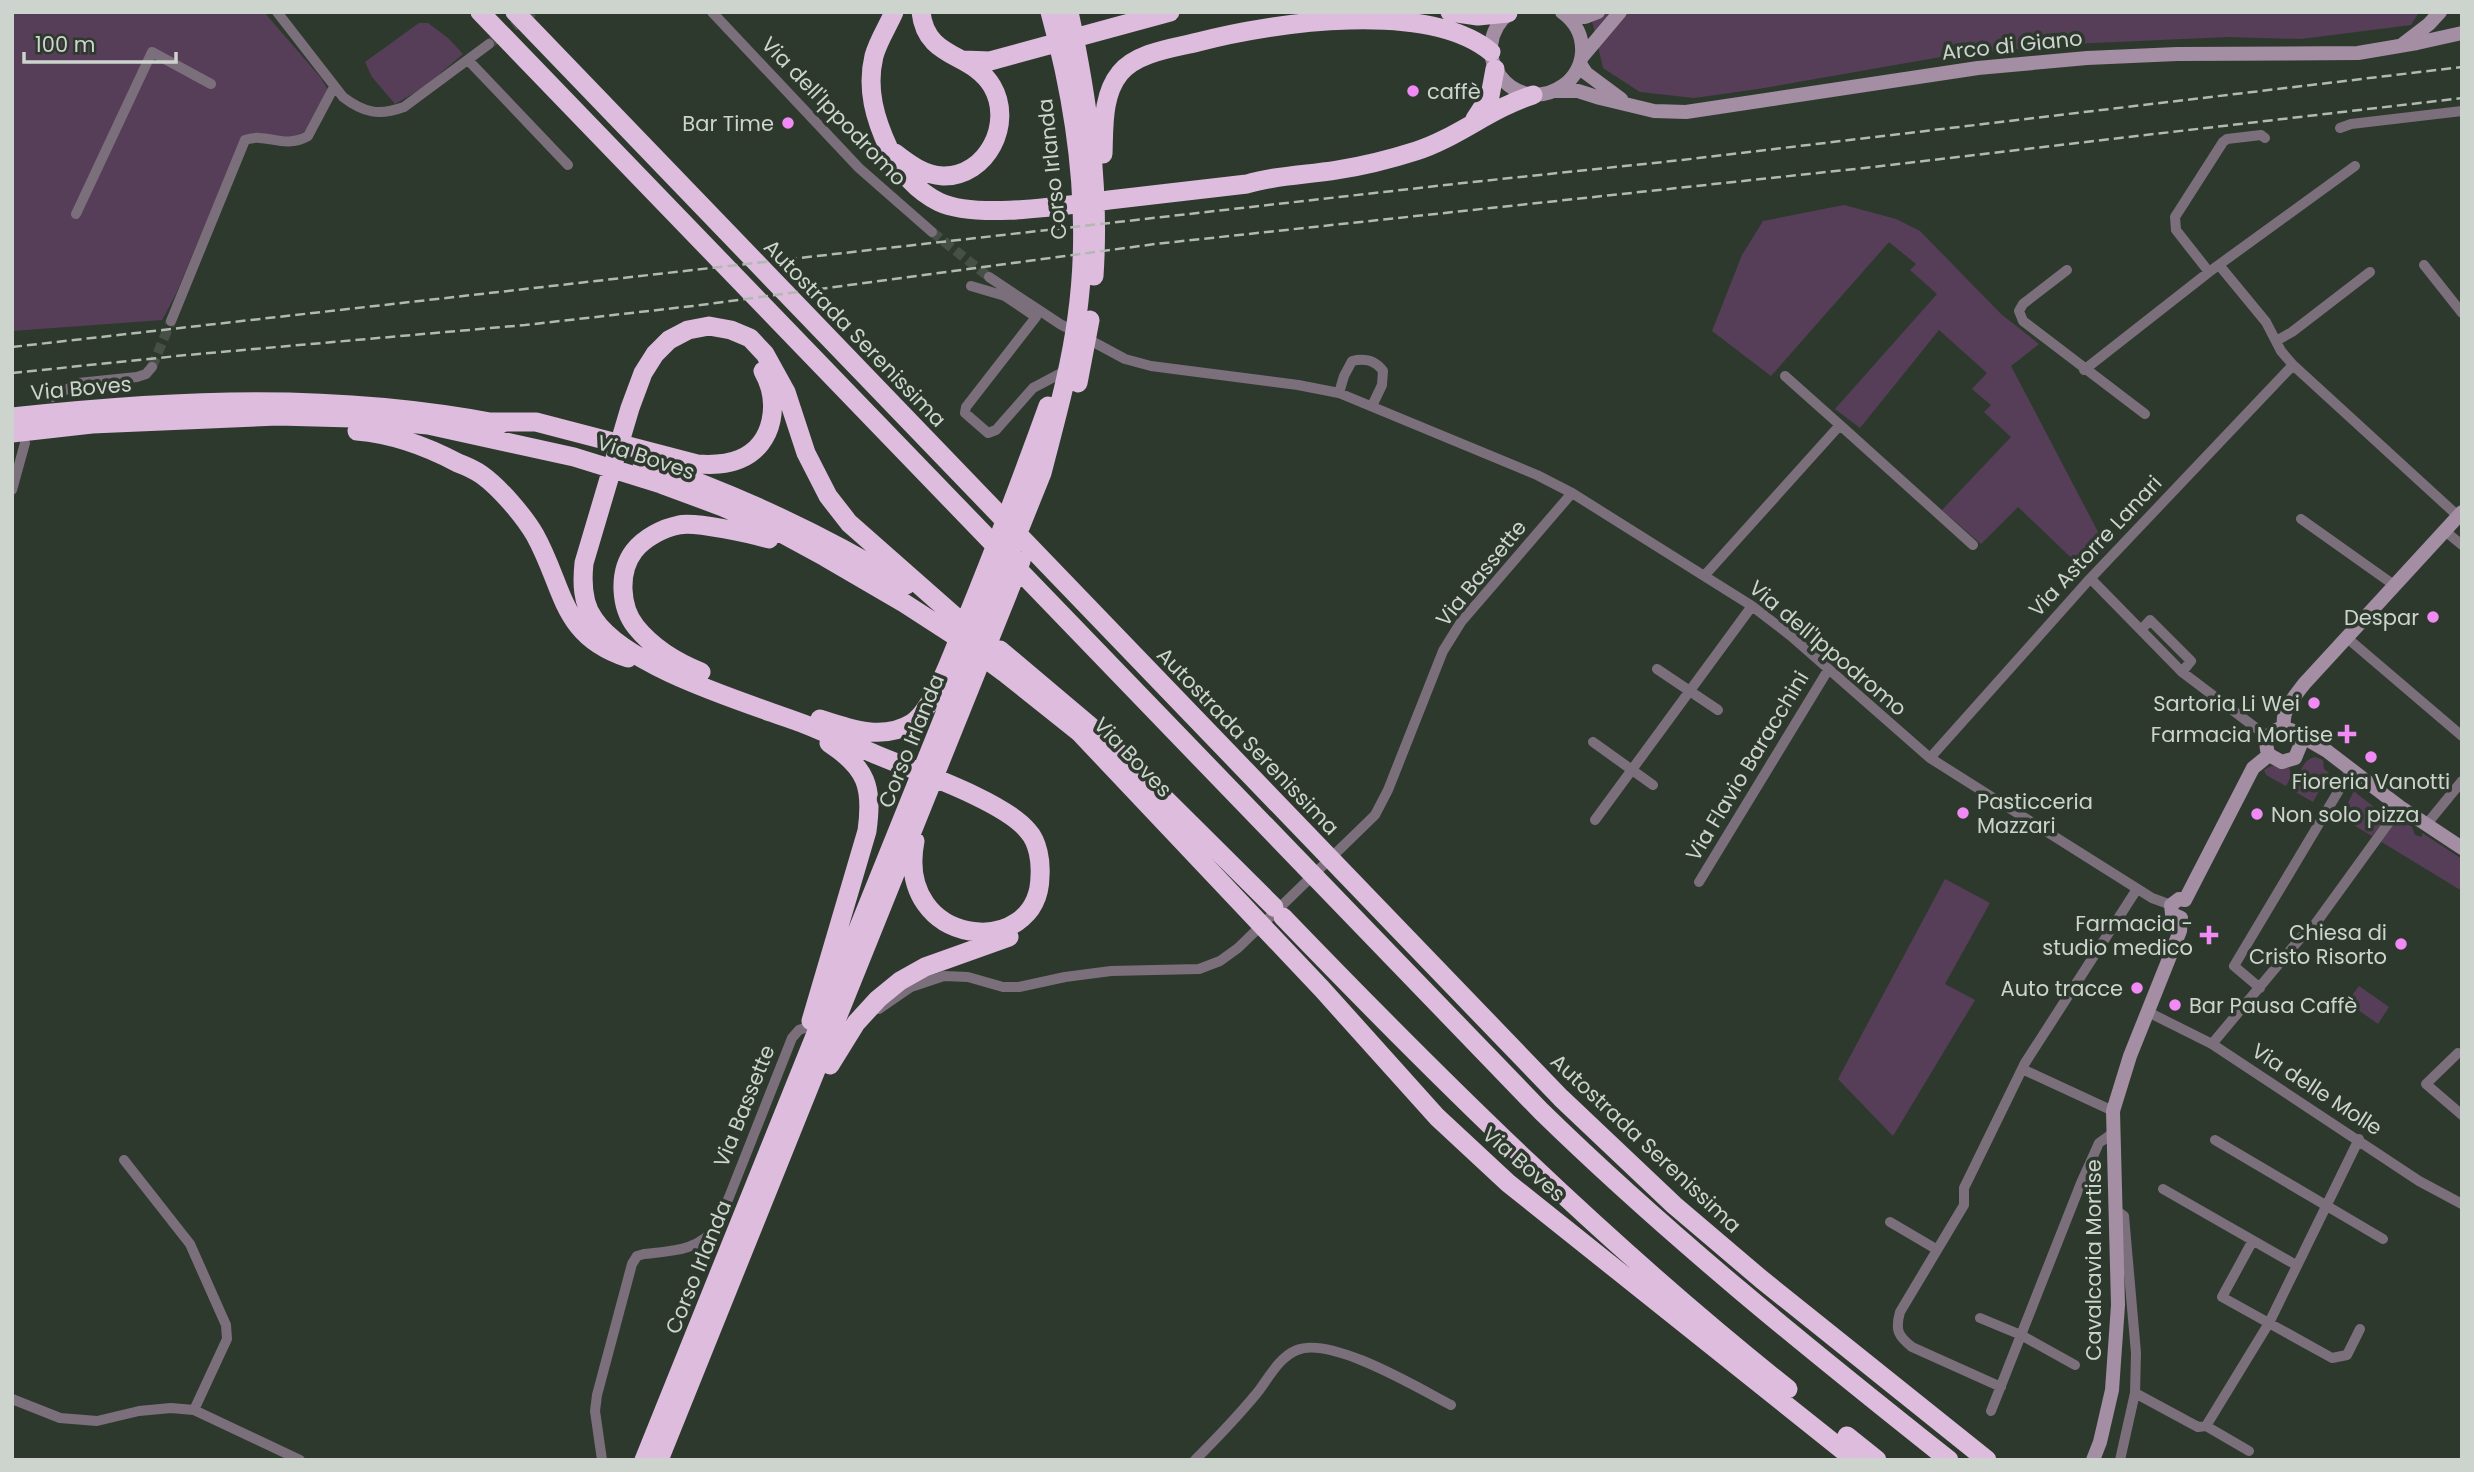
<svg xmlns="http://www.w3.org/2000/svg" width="2474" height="1472" font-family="Poppins,sans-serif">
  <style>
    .green { fill: #573e58 }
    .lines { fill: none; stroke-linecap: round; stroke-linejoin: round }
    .street-tunnel { stroke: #465046; stroke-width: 10; stroke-dasharray: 10 5; stroke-linecap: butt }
    .street { stroke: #7c6f7c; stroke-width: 10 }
    .secondary { stroke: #a38ea3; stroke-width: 14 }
    .highway { stroke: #ddbcdd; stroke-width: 19 }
    .rail { stroke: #b1b9b1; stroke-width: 2.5; stroke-dasharray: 10 5; stroke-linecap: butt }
    .poi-dot { fill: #f18af4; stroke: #2e392e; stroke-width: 2.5 }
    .labels { text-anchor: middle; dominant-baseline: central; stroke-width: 7; stroke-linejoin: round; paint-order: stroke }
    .street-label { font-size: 21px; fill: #cdd4cd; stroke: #2e392e }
    .poi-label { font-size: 21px; fill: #cdd4cd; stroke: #2e392e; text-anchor: end }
  </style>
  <rect width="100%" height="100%" fill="#2e392e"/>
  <!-- green -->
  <path class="green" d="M12 12H264L321 78 328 90 305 131 289 139 254 134 208 218 176 294 162 320 12 331Z
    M1590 12H2419L2411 25 2301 39 2228 37 2071 44 1952 55 1758 89 1694 98 1640 92 1603 68Z
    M419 23H428L448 38 463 54 423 88 395 104 372 77 365 62Z
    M1844 205 1896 219 1920 231 2001 314 2039 344 2011 366 2107 549 2084 570 2018 507 1981 544 1942 510 2011 437 1984 412 1991 405 1972 389 1987 373 1939 330 1860 428 1835 409 1937 294 1910 270 1916 264 1889 242 1771 376 1712 331 1742 255 1763 221Z
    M2315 757 2323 760 2324 769 2329 773 2313 802 2292 790C2300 778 2300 760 2315 757Z
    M2271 766H2288L2292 775 2286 786 2266 775 2264 770Z
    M2352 781 2355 783 2356 793 2387 817 2372 836 2333 813 2343 812 2353 793 2351 785 2349 786Z
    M2399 820 2412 827 2415 835 2422 837V833L2462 859V891L2380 841 2392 823 2395 825Z
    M1945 879 1990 903 1945 984 1975 1000 1893 1136 1838 1079Z
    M2359 986 2389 1007 2378 1024 2347 1002Z"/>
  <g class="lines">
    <!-- street-tunnel -->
    <path class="street-tunnel" d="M489 44 533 12
      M932 232 989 277
      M152 367 171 321"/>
    <!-- street -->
    <path class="street" d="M277 12 343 97C364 113 379 116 404 107L489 44
      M712 12 859 168 932 232
      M468 60 568 165
      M2340 128 2351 124 2462 111
      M76 214 152 52 211 84
      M2219 265 2266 322 2281 351 2293 365 2458 516
      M2424 265 2462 313
      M2067 270 2023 304 2019 311 2023 321 2145 414
      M2209 272 2176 230 2175 217 2223 142 2227 139 2261 135 2265 138
      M989 277 1060 324 1125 359 1151 366 1298 385 1339 393 1537 475 1572 493 1752 606 1791 636 1930 758 2152 898 2171 905
      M971 286 1005 296 1036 317 966 407 965 413 988 433 996 430 1033 388 1067 370
      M171 321 245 140C268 132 282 150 308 136L334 87
      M2276 341 2292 332 2370 272
      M2084 370 2209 272 2355 166
      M1785 376 1840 425
      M1339 393 1344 376 1352 361C1365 358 1375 360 1383 371L1382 385 1372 406
      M53 397 78 383 137 377 146 374 152 367
      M12 490 25 443
      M2301 519 2394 585
      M2445 531 2462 545
      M1705 575 1840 425 1973 545
      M2091 579 2182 672 2268 737
      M2141 630 2150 620 2191 661 2182 672
      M2346 637 2462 736
      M1657 669 1718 710
      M1593 742 1653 785
      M1930 758 2087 582 2293 365
      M1595 820 1752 606
      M2426 825 2462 781
      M1699 882 1828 670
      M2260 988 2234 966 2351 770
      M879 1009 911 987 944 976 968 977 1003 987H1019L1065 977 1111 971 1199 969 1220 961 1238 948 1375 815 1388 790 1443 651 1461 622 1572 493
      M2148 1012 2212 1044 2419 1181 2462 1204
      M2212 1044 2303 935 2308 934 2400 807
      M2458 1053 2426 1084 2462 1115
      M2022 1069 2113 1111
      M2215 1140 2383 1239
      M124 1160 190 1244 226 1325 227 1339 194 1410
      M2163 1189 2296 1265
      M2117 1211 2124 1216 2136 1353 2135 1393 2120 1460
      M1890 1222 1936 1249
      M2252 1242 2222 1297 2332 1358 2347 1355 2360 1329
      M1980 1318 2021 1335 2075 1365
      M2001 1387 1912 1347C1898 1336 1895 1330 1900 1312L1964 1205V1188L2025 1063 2137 889
      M2135 1393 2198 1427 2206 1426 2269 1323 2359 1139
      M12 1399 60 1418 97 1421 139 1411 171 1408 194 1410 300 1460
      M1991 1411 2081 1183 2099 1143 2113 1133
      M2206 1426 2249 1451
      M602 1460 595 1411 597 1395 632 1264 637 1256 644 1254C673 1251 699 1251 718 1225L792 1038 799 1030 815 1024
      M1195 1460C1217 1438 1238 1416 1257 1393 1268 1379 1279 1357 1297 1350 1332 1336 1418 1388 1451 1405"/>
    <!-- secondary -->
    <path class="secondary" d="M1510 12C1462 51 1514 120 1564 85 1574 78 1581 66 1582 53 1583 37 1576 22 1562 12
      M1568 17H1585L1598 12
      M2403 44 2429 24 2440 12
      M1582 57 1620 12
      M1580 64 1586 73 1621 99
      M1555 91H1578L1600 98 1654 111 1686 112 1978 68 2087 58 2177 54 2358 53 2417 43 2462 33
      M2285 728C2279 713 2295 696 2304 684L2462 512
      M2297 735 2300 746 2295 758 2282 762 2269 755C2263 743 2268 732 2281 728L2291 730 2327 751 2400 807 2462 848
      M2185 900 2253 768 2269 755
      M2181 918 2172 914 2171 905 2179 899 2185 900
      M2093 1460 2100 1442 2112 1390 2118 1305 2113 1111 2130 1056 2180 931 2181 918"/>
    <!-- highway -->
    <path class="highway" d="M480 12 1541 1111C1669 1236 1808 1348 1949 1460
      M515 12 1561 1098 1674 1205 1761 1279 1987 1460
      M894 12C888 26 878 41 874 56 866 89 875 119 889 149 900 172 915 190 939 202 977 220 1066 205 1109 200 1155 195 1201 189 1247 184 1276 175 1307 175 1337 170 1363 166 1391 159 1416 151 1457 138 1491 108 1533 95
      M1069 12C1088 100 1100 186 1094 276
      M1450 12 1478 16 1508 13
      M963 60 990 61 1170 12
      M1475 119 1490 96 1495 69
      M895 153C909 164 924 175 943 176 987 177 1014 123 992 86 972 52 926 60 921 12
      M1103 154C1104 127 1102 95 1120 73 1137 52 1174 48 1198 42 1274 22 1428 0 1491 52
      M1078 383 1090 320
      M12 417C179 399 335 392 501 424
      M489 422H536L697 464C712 465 726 465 740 459 775 444 780 401 763 371
      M357 431C393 434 426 446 458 463 466 466 475 470 482 475 500 488 524 516 535 535 565 589 560 636 628 658
      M12 433 92 424 278 416 352 418 428 425 574 457 661 484 723 507 779 532 825 557 904 603 955 636 1005 673 1079 732 1322 989 1437 1117 1508 1183 1855 1460
      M642 462C734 493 822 534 906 585
      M1000 650 1102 736 1274 907
      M701 672C676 662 653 648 636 627 620 607 618 572 634 551 644 538 663 528 679 525 694 521 752 534 769 539
      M820 719C850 729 883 741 912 723 934 709 956 645 966 620 995 549 1022 478 1048 406
      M915 841C894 948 1039 962 1040 876 1041 861 1038 842 1028 831 1004 801 915 771 877 755 853 745 829 734 804 724 748 703 627 668 594 619 582 603 582 582 584 563L630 408 643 373 655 354 669 340 688 330 709 326 731 330 750 338 765 354 786 392 806 453 828 496 849 523 959 620
      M1283 917C1443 1083 1607 1245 1788 1389
      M811 1021 867 831C873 787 867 768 829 743
      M830 1065 856 1023 878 999 900 981 925 967 1009 937
      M1847 1436 1877 1460
      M644 1460 1042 473C1055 422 1070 370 1077 317 1091 217 1077 110 1050 12
      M659 1460 1021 561"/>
    <!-- rail -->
    <path class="rail" d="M12 347 1463 183 1682 160 2462 67
      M12 373 187 355 525 325 693 306 1155 244 1864 168 2462 98"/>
  </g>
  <!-- markers -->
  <g class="poi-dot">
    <circle cx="1413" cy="91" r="7"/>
    <circle cx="788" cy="123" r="7"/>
    <circle cx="2433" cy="617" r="7"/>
    <circle cx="2314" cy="703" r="7"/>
    <path d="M2343.5 723.5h7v7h7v7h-7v7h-7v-7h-7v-7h7z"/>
    <circle cx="2371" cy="757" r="7"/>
    <circle cx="1963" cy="813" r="7"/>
    <circle cx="2257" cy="814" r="7"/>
    <path d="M2205.5 924.5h7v7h7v7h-7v7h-7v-7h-7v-7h7z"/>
    <circle cx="2401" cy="944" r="7"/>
    <circle cx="2137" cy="988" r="7"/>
    <circle cx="2175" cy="1005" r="7"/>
  </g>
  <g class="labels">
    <!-- street labels -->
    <g class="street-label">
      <text transform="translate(2012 45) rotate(-6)">Arco di Giano</text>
      <text transform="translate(834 111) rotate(46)">Via dell'Ippodromo</text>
      <text transform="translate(1052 169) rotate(-96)">Corso Irlanda</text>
      <text transform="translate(855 333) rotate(46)">Autostrada Serenissima</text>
      <text transform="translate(81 388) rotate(-5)">Via Boves</text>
      <text transform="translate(646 457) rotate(18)">Via Boves</text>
      <text transform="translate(2095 546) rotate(-47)">Via Astorre Lanari</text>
      <text transform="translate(1481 573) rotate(-51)">Via Bassette</text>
      <text transform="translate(1828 648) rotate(40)">Via dell'Ippodromo</text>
      <text transform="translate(911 741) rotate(-68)">Corso Irlanda</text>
      <text transform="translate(1248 741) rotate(46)">Autostrada Serenissima</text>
      <text transform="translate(1133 757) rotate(46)">Via Boves</text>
      <text transform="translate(1747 766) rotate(-59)">Via Flavio Baracchini</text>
      <text transform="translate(2317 1089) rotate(33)">Via delle Molle</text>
      <text transform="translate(744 1106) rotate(-68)">Via Bassette</text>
      <text transform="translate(1646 1143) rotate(43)">Autostrada Serenissima</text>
      <text transform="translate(1524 1164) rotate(41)">Via Boves</text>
      <text transform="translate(2093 1260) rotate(-90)">Cavalcavia Mortise</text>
      <text transform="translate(698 1267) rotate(-68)">Corso Irlanda</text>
    </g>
    <!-- poi labels -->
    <g class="poi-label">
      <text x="1427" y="91" text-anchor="start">caffè</text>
      <text x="774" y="123">Bar Time</text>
      <text x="2419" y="617">Despar</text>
      <text x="2300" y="703">Sartoria Li Wei</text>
      <text x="2333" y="734">Farmacia Mortise</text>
      <text x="2371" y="781" text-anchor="middle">Fioreria Vanotti</text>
      <text x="1977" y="801" text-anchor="start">Pasticceria<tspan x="1977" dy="24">Mazzari</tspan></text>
      <text x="2271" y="814" text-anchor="start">Non solo pizza</text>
      <text x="2193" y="923">Farmacia -<tspan x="2193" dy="24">studio medico</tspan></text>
      <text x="2387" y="932">Chiesa di<tspan x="2387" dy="24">Cristo Risorto</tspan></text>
      <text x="2123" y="988">Auto tracce</text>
      <text x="2189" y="1005" text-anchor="start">Bar Pausa Caffè</text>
    </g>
  </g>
  <!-- border -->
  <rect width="2474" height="1472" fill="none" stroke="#cdd4cd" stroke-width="28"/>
  <!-- scale -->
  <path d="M24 52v10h152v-10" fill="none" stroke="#cdd4cd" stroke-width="3.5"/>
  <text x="35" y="52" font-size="21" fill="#cdd4cd" stroke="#2e392e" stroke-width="5" paint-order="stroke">100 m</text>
</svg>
